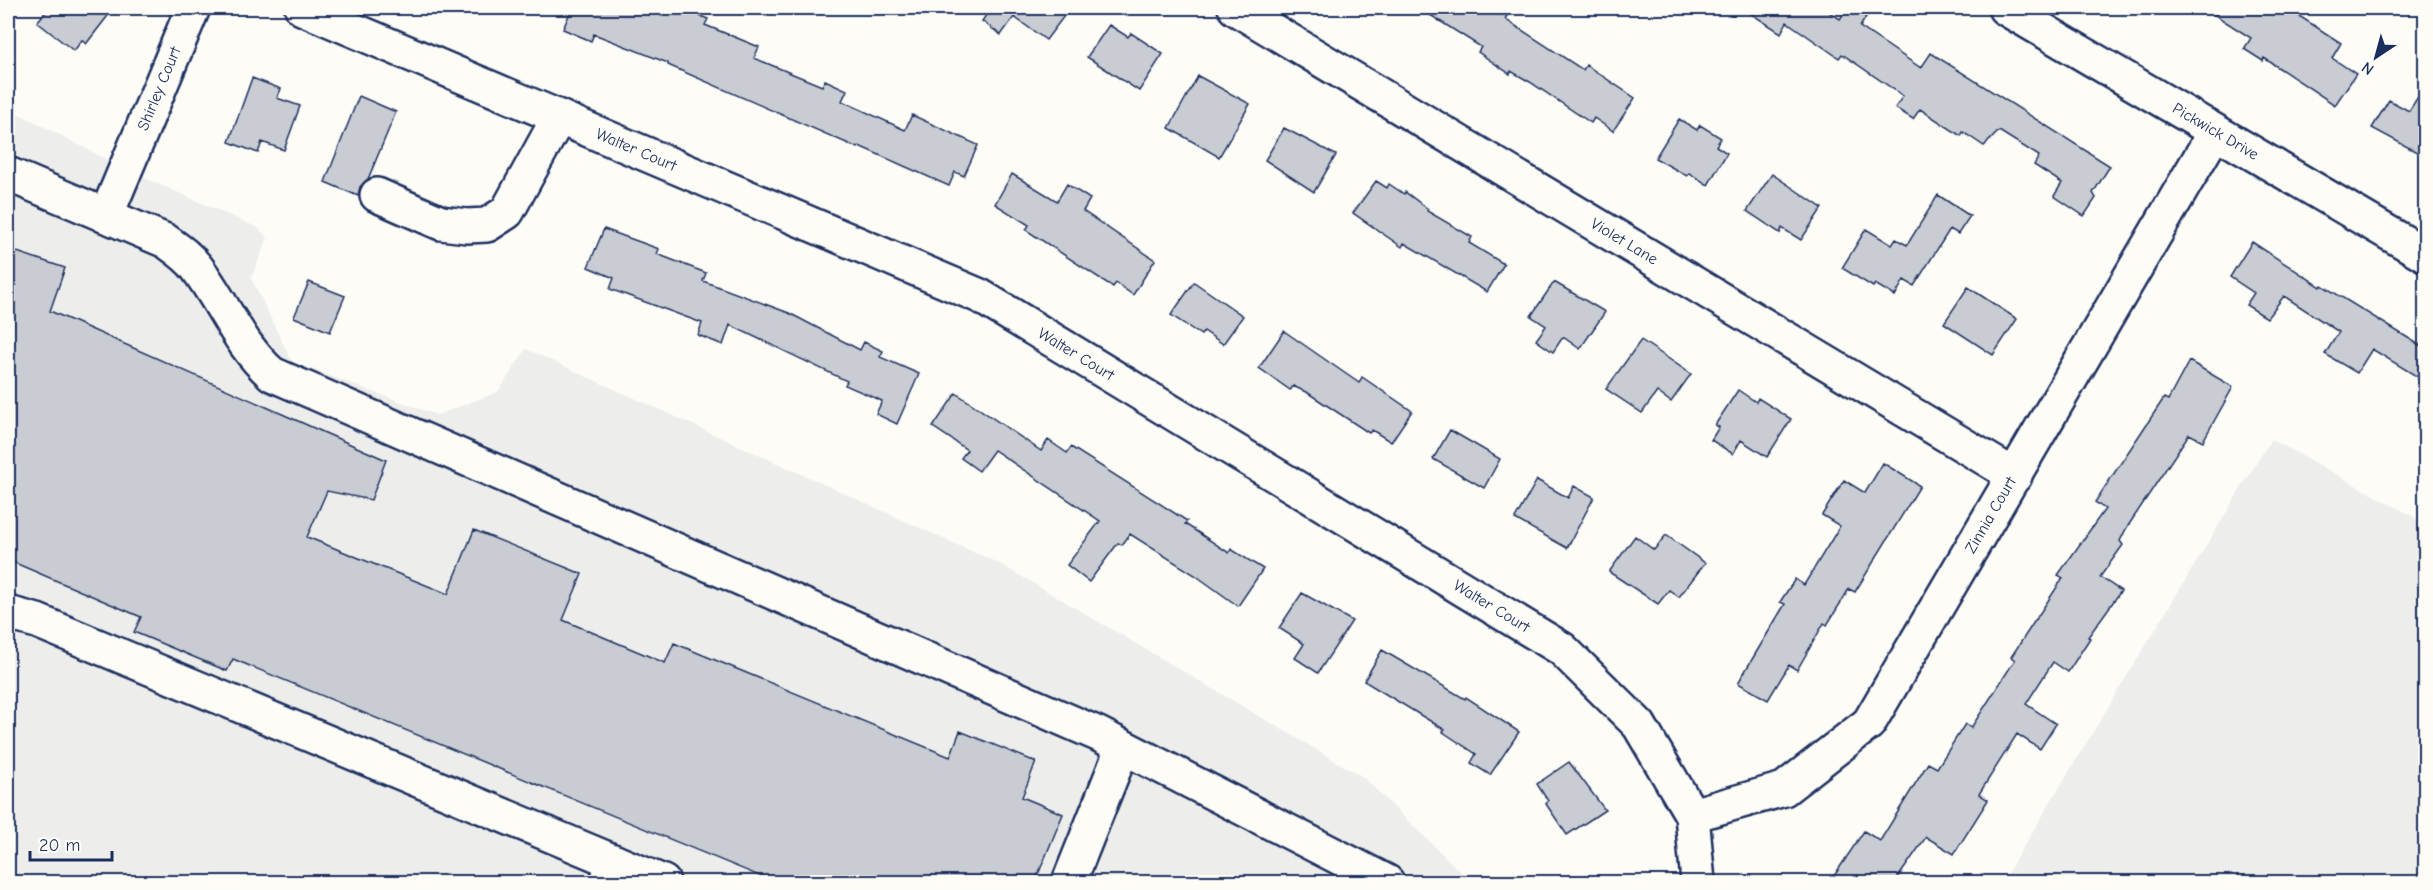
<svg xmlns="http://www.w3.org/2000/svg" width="2433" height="890" font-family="'Comic Neue',sans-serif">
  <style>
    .built { fill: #edeeec }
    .building { fill: #c9ccd3; stroke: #1b2f5e; stroke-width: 1.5 }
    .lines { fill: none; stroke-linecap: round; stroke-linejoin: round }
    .minor-casing { stroke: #1b2f5e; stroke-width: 38 }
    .minor { stroke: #fdfcf7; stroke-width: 33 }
    .labels { text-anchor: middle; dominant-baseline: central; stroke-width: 4.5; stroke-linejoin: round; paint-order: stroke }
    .street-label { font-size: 16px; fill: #1b2f5e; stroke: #fdfcf7 }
  </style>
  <rect width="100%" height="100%" fill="#fdfcf7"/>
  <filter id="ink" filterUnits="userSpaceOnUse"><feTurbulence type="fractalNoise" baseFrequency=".0167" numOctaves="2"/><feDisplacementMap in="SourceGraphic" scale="12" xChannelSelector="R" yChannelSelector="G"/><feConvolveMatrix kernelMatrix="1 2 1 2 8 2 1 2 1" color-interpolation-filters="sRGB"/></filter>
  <g filter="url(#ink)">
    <!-- built -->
    <path class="built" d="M8 108 127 170 258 228 268 238 251 278 292 362 437 415 498 392 526 349 1002 565 1363 777 1471 882H8Z
      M2271 439 2425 523V882H2002Z"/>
    <!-- building -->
    <path class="building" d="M49 8H114L86 44 82 40 74 51 37 22Z
      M572 8H679L708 19 705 25 759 47 754 58 822 86 825 80 847 90 842 101 905 130 912 115 978 145 964 176 955 172 949 186 859 146 858 148 668 65V63L594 34 591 41 563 29Z
      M991 8H1070L1046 40 1014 17 1001 35 982 21Z
      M1419 8H1494L1507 16 1505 19 1583 70 1586 65 1635 98 1613 131 1594 118 1591 123 1530 82 1511 71 1510 74 1478 52 1481 47Z
      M1742 8H1823L1840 19 1848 8H1852L1866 17 1860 27 1921 68 1931 53 2110 166 2093 193 2096 198 2084 216 2054 196 2062 183 2034 165 2039 156 1999 131 1984 146 1963 132 1961 136 1920 109 1913 119 1895 108 1903 96 1842 54 1839 58 1787 22 1781 33Z
      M2204 8H2287L2341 43 2332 58 2356 74 2335 105 2264 58 2263 61 2244 49 2251 38Z
      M1109 25 1128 37 1131 33 1163 54 1139 91 1087 57Z
      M1198 76 1250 104 1219 157 1169 128Z
      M252 78 281 89 277 98 300 106 284 150 262 142 258 153 229 142Z
      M2426 84V157L2372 128 2389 100 2409 111Z
      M359 96 396 112 368 179 360 187 358 196 325 182Z
      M1679 119 1697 130 1700 125 1721 138 1716 146 1727 153 1708 185 1689 173 1687 176 1655 158Z
      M1284 128 1336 155 1314 192 1265 160Z
      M1012 174 1057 201 1067 184 1090 199 1083 211 1155 260 1133 295 1116 283 1113 287 1026 230 1029 225 995 204Z
      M1772 174 1822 208 1801 240 1782 228 1780 233 1747 211Z
      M1376 181 1387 188 1389 184 1404 194 1405 192 1428 209 1427 211 1472 237 1469 243 1504 264 1487 292 1404 243 1402 247 1353 213Z
      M1938 195 1970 216 1958 234 1950 229 1914 286 1904 280 1895 296 1875 284 1873 287 1842 268 1866 229 1892 245 1896 239 1907 245Z
      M604 229 659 249 657 254 706 273 703 281 789 313 860 350 864 342 883 351 880 357 919 374 897 424 876 414 882 401 845 385 847 381 730 325 723 345 698 335 702 323 610 289 614 278 588 267Z
      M2252 242 2321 287 2322 285 2426 349V382L2372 349 2357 373 2325 354 2339 332 2284 296 2267 318 2246 305 2254 293 2230 277Z
      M8 249 65 268 50 311 386 460 371 500 327 491 307 537 448 594 474 530 582 574 563 620 665 663 674 643 950 757 960 731 1036 762 1022 797 1063 814 1035 882H774L233 659 227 671 134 632 141 617 8 560Z
      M309 282 345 296 330 332 294 317Z
      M1194 282 1243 316 1223 344 1204 331 1201 335 1171 315Z
      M1554 282 1605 312 1580 349 1563 337 1553 352 1536 340 1546 326 1531 316Z
      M1968 287 2017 319 1993 355 1944 323Z
      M1284 331 1359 383 1362 377 1412 411 1391 442 1372 430 1369 433 1308 393 1293 386 1290 390 1259 368Z
      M1641 340 1691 374 1671 402 1657 392 1642 413 1606 389Z
      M2189 361 2233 387 2203 441 2189 434 2126 529 2120 541 2123 545 2100 577 2121 591 2088 637 2090 638 2068 672 2053 662 2026 704 2056 724 2040 749 2017 734 1979 794 1988 800 1954 854 1926 837 1895 882H1830L1864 831 1880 841 1928 763 1937 768 1965 724 1971 728 2015 660 2011 657 2063 578 2058 575 2105 509 2095 502 2164 398 2168 400Z
      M1738 390 1756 402 1758 398 1791 419 1767 457 1741 440 1733 454 1711 440 1719 427 1715 425Z
      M956 393 1041 451 1048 440 1067 453 1071 447 1187 521 1185 524 1229 553 1231 549 1263 569 1238 606 1195 575 1130 534 1122 545 1118 543 1089 582 1067 565 1100 521 994 450 979 471 961 458 967 450 933 427Z
      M1450 430 1500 459 1484 488 1433 459Z
      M1883 463 1920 486 1855 592 1849 589 1827 625 1824 623 1797 670 1789 665 1768 700 1738 683 1785 604 1780 602 1795 579 1804 585 1840 526 1822 515 1844 480 1865 493Z
      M1537 480 1568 498 1574 486 1594 497 1567 548 1515 519Z
      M1666 535 1705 563 1679 597 1669 590 1658 604 1609 572 1635 536 1654 550Z
      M1302 593 1352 621 1318 673 1295 658 1304 644 1279 628Z
      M1382 650 1465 699 1466 697 1519 732 1490 775 1471 763 1476 754 1443 732 1445 730 1364 681Z
      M1569 762 1605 810 1567 835 1546 804 1548 801 1537 784Z"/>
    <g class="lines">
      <defs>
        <g id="minor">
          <path id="s1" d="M302 8 980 296 1562 649 1639 725 1692 815 1698 882"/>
          <path id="s2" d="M1235 8 2015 476"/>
          <path id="s3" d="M2005 8 2426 255"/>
          <path d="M8 174 166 241C177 249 189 257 197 268 224 304 239 345 272 374L1098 734 1387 882"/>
          <path d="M377 195 441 223 467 226 487 225 507 212 559 117"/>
          <path id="s4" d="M106 216 193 8"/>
          <path d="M8 613 37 621 615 862"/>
          <path id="s5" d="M1692 815 1784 789 1869 723 2215 132"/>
          <path d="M607 881 615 862 663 882"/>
          <path d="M1069 882 1123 747"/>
        </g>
      </defs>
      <!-- minor casing -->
      <use href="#minor" class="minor-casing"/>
      <!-- minor -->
      <use href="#minor" class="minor"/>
    </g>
  </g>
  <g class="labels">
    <!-- street labels -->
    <g class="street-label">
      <text stroke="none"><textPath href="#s4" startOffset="138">Shirley Court</textPath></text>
      <text stroke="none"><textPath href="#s3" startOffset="244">Pickwick Drive</textPath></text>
      <text stroke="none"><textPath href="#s1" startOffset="363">Walter Court</textPath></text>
      <text stroke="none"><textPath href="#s2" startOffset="454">Violet Lane</textPath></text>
      <text stroke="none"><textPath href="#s1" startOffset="849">Walter Court</textPath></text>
      <text stroke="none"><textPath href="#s5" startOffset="444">Zinnia Court</textPath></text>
      <text stroke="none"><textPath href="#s1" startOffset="1335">Walter Court</textPath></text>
    </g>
  </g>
  <!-- margin -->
  <rect width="2433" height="890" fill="none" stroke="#fdfcf7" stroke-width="30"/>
  <rect x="15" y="15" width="2403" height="860" fill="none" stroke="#1b2f5e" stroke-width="2" filter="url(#ink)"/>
  <!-- north arrow -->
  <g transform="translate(2376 57) rotate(216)" stroke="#fdfcf7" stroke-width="4.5" paint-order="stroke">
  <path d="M0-4.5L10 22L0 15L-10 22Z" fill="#1b2f5e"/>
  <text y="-9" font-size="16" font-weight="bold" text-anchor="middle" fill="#1b2f5e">N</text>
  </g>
  <!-- scale -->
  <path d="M30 851v9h82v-9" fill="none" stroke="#1b2f5e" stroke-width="3"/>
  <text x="39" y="851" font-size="18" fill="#1b2f5e" stroke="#fdfcf7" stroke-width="4.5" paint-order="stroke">20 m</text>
</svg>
